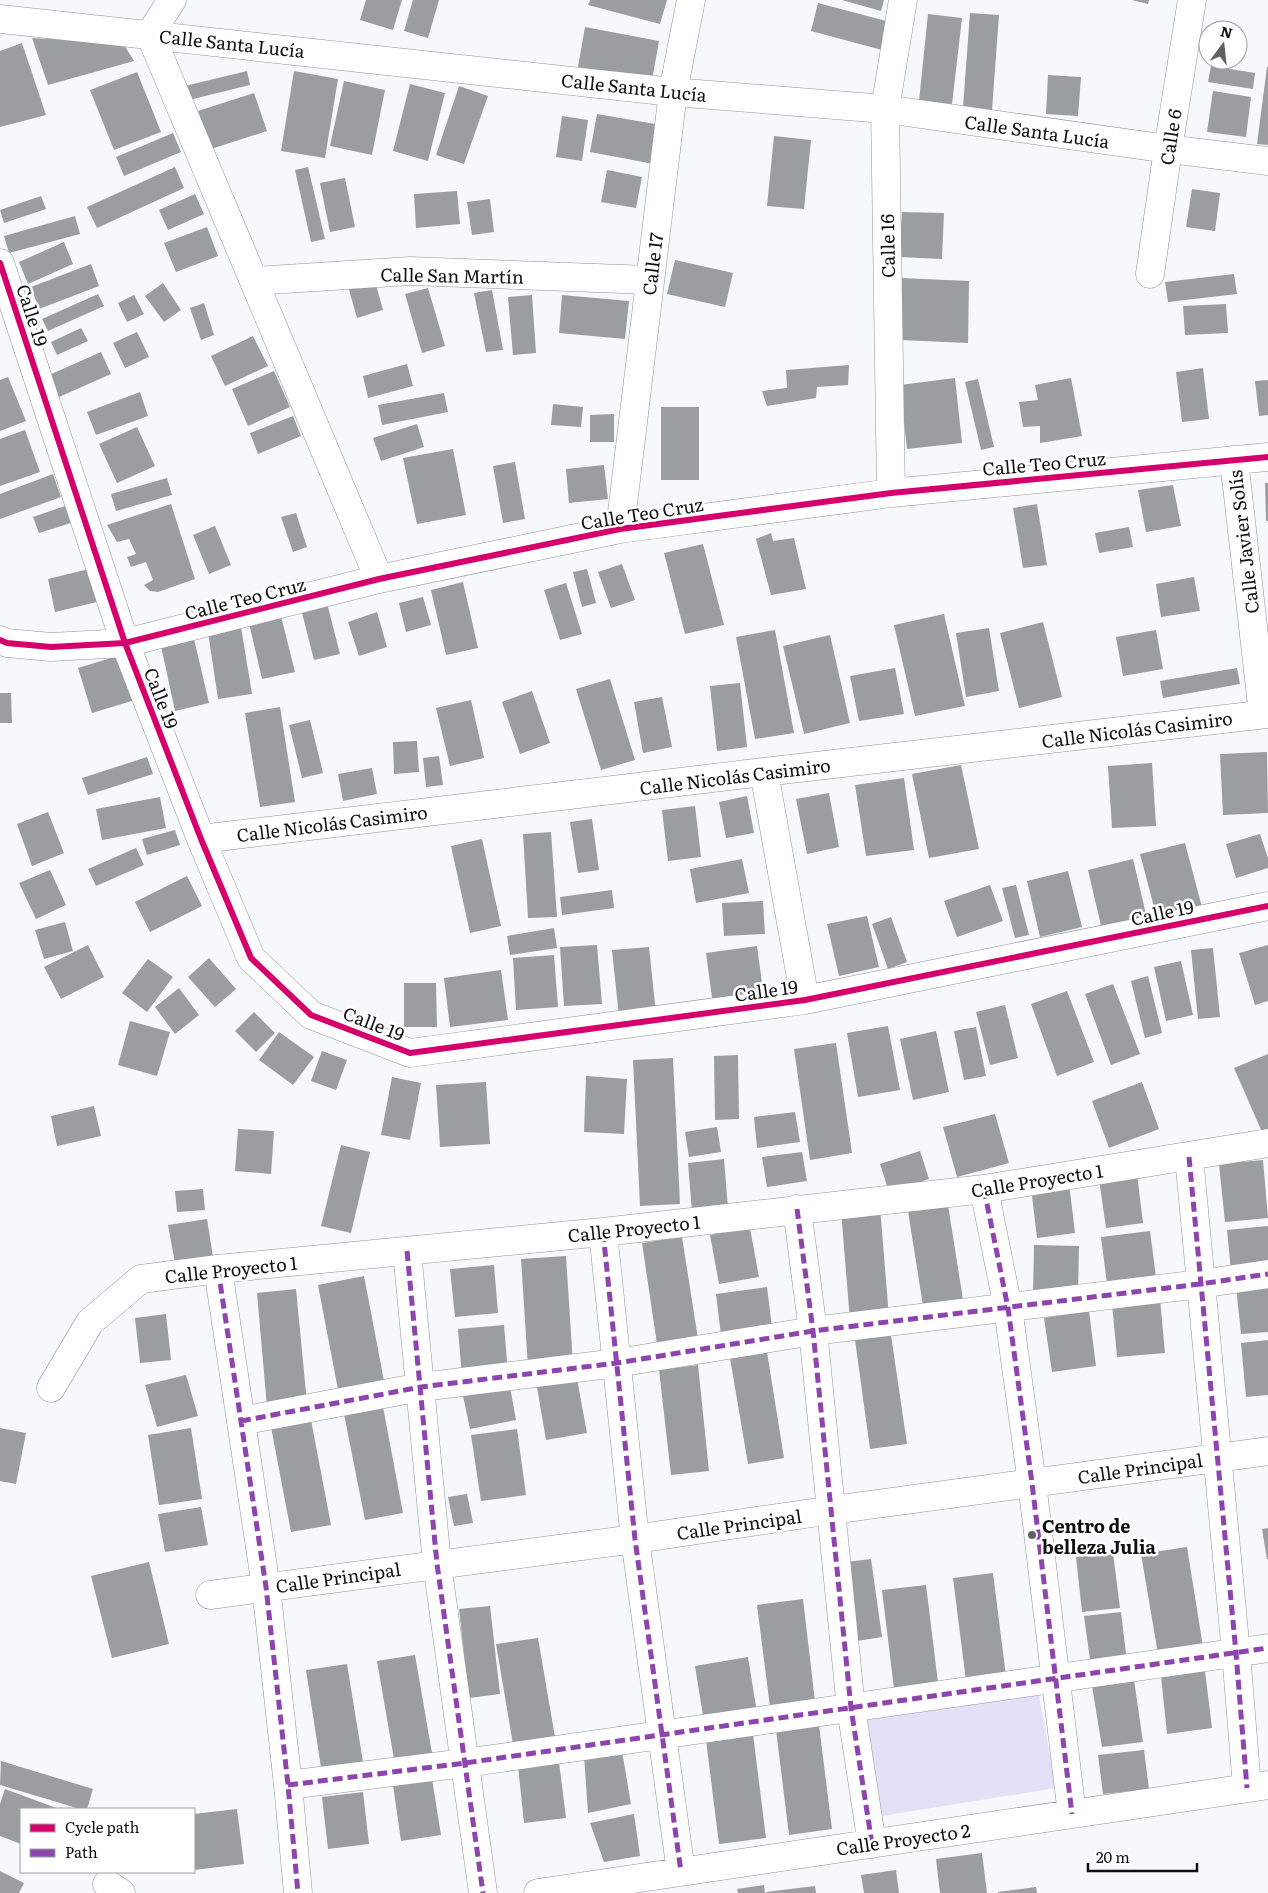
<svg xmlns="http://www.w3.org/2000/svg" width="1268" height="1893" font-family="Literata,serif">
  <style>
    .pitch { fill: #e4e0f7 }
    .building { fill: #9b9ea0 }
    .lines { fill: none; stroke-linecap: round; stroke-linejoin: round }
    .pedestrian-casing { stroke: #949496; stroke-width: 29 }
    .minor-casing { stroke: #949496; stroke-width: 29 }
    .pedestrian { stroke: #fefeff; stroke-width: 28 }
    .minor { stroke: #fefeff; stroke-width: 28 }
    .quiet { stroke: #8e44ad; stroke-width: 5; stroke-dasharray: 10 5; stroke-linecap: butt }
    .cycleway-casing { stroke: #fff; stroke-width: 9 }
    .cycleway { stroke: #d6006c; stroke-width: 6 }
    .poi-dot { fill: #606163; stroke: #fff; stroke-width: 2 }
    .labels { text-anchor: middle; dominant-baseline: central; stroke-width: 5; stroke-linejoin: round; paint-order: stroke }
    .street-label { font-size: 18px; fill: #101010; stroke: #fff }
    .poi-label { font-size: 18px; font-weight: bold; fill: #101010; stroke: #fff; text-anchor: start }
  </style>
  <rect width="100%" height="100%" fill="#f6f8fc"/>
  <!-- pitch -->
  <path class="pitch" d="M1038 1690 1056 1788 882 1816 863 1714Z"/>
  <!-- building -->
  <path class="building" d="M366 0H402L393 30 360 20Z
    M413 0H439L428 38 404 31Z
    M590 0H667L660 24 588 5Z
    M842 0H884L881 11Z
    M1132 0H1149L1148 4Z
    M818 3 890 22 882 50 811 31Z
    M970 13 999 15 992 110 963 107Z
    M928 14 962 18 952 104 919 101Z
    M585 27 659 41 652 80 578 67Z
    M32 38 123 43 134 61 48 85Z
    M22 43 46 115 0 127V51Z
    M1211 66 1255 73 1253 89 1208 82Z
    M1267 67H1268V145L1257 144Z
    M247 71 250 85 189 100 185 86Z
    M294 71 338 79 325 158 281 151Z
    M137 72 161 132 114 150 90 90Z
    M1048 75 1081 77 1078 116 1046 114Z
    M344 81 385 90 372 155 330 146Z
    M410 84 445 93 428 161 393 151Z
    M459 86 488 96 464 164 436 155Z
    M1213 91 1251 97 1246 137 1207 132Z
    M254 93 267 131 211 149 198 111Z
    M597 114 661 125 654 164 590 152Z
    M562 116 588 120 582 161 556 157Z
    M173 133 181 152 124 176 116 157Z
    M774 136 811 140 804 209 767 206Z
    M175 167 184 188 97 228 87 207Z
    M308 167 325 239 311 242 295 170Z
    M607 170 642 177 636 208 601 202Z
    M345 178 355 227 330 232 320 183Z
    M1192 189 1220 193 1215 231 1186 227Z
    M457 191 460 224 416 228 414 194Z
    M195 194 204 214 168 230 159 210Z
    M41 196 46 209 4 223 0 210Z
    M490 199 494 232 472 235 467 202Z
    M902 212 944 213 942 259 899 257Z
    M75 216 80 234 9 253 4 236Z
    M207 227 218 256 176 272 164 243Z
    M64 242 73 264 28 284 19 262Z
    M675 260 733 273 725 307 667 294Z
    M91 264 99 286 39 309 31 287Z
    M1234 274 1237 294 1168 302 1165 282Z
    M374 278 383 310 357 318 348 286Z
    M901 278 969 281 968 343 900 340Z
    M163 283 181 310 164 322 145 296Z
    M428 288 445 346 422 353 405 294Z
    M492 290 503 350 486 352 474 293Z
    M98 294 104 306 48 331 42 319Z
    M134 295 144 314 127 322 118 303Z
    M532 295 536 353 513 355 508 297Z
    M562 295 629 301 625 339 559 333Z
    M204 303 214 335 201 340 190 308Z
    M1226 304 1228 333 1185 335 1183 306Z
    M81 328 88 341 57 355 51 342Z
    M137 332 149 357 125 368 113 343Z
    M253 336 268 366 225 386 211 356Z
    M101 352 111 374 59 397 49 375Z
    M407 364 413 386 368 398 363 376Z
    M849 365 848 385 817 387 816 398 767 406 762 391 787 388 786 370Z
    M1203 368 1209 419 1182 422 1176 372Z
    M274 371 290 407 248 426 232 389Z
    M8 377 26 421 0 431V380Z
    M955 378 962 443 907 449 900 385Z
    M1071 378 1082 436 1040 443V426L1023 427 1019 402 1038 400 1035 385Z
    M978 379 994 447 981 450 965 382Z
    M1268 380V415L1259 416 1255 381Z
    M140 392 148 416 96 435 87 412Z
    M444 393 448 412 382 425 378 405Z
    M553 404 583 407 581 427 551 425Z
    M661 407H699V480H661Z
    M614 414V442H590V415Z
    M293 416 301 436 258 454 250 433Z
    M417 424 424 447 381 461 373 438Z
    M137 427 155 466 117 483 99 444Z
    M25 430 40 472 0 486V439Z
    M453 449 466 515 417 524 403 458Z
    M515 462 525 519 503 523 493 466Z
    M604 465 608 499 569 503 566 469Z
    M53 474 61 497 0 519V494Z
    M167 478 172 495 116 511 111 494Z
    M1265 483H1268V521H1266Z
    M1173 485 1181 526 1146 532 1138 490Z
    M171 504 195 579 158 592 150 591 144 585 153 580 146 562 131 567 127 557 136 554 129 539 117 542 107 525Z
    M1037 504 1047 565 1023 568 1013 508Z
    M68 505 74 522 39 533 33 517Z
    M296 513 307 547 293 552 281 517Z
    M215 526 231 565 209 574 193 535Z
    M1129 527 1133 547 1099 553 1095 533Z
    M771 533 773 541 794 538 806 589 771 595 756 539Z
    M703 544 724 625 685 634 664 553Z
    M622 564 635 600 611 608 598 572Z
    M93 568 101 601 55 612 48 579Z
    M587 569 596 603 582 607 573 572Z
    M1194 577 1200 611 1161 617 1156 584Z
    M463 582 478 648 446 655 431 590Z
    M566 583 582 634 560 640 544 590Z
    M423 597 431 625 406 632 399 603Z
    M327 603 340 654 314 660 301 609Z
    M377 612 387 647 359 656 348 622Z
    M944 614 965 706 915 716 894 625Z
    M281 616 295 672 262 679 249 623Z
    M1043 622 1062 697 1019 708 1000 633Z
    M241 627 252 694 218 699 208 632Z
    M989 628 999 691 966 697 956 633Z
    M775 630 794 733 755 739 736 637Z
    M1156 630 1163 669 1123 676 1116 637Z
    M830 635 850 723 804 734 783 646Z
    M194 639 209 703 175 711 161 646Z
    M121 655 135 700 92 713 78 668Z
    M895 668 904 714 859 721 850 676Z
    M1237 668 1240 684 1163 698 1160 681Z
    M610 679 635 760 601 770 576 689Z
    M740 683 747 747 717 751 710 686Z
    M532 691 550 743 520 754 502 702Z
    M0 693H11L12 723H0Z
    M662 697 672 747 643 753 634 702Z
    M471 700 484 758 450 766 436 708Z
    M280 707 295 802 260 807 245 713Z
    M310 720 323 773 302 778 289 725Z
    M417 741 419 772 394 774 393 742Z
    M1267 752 1268 813 1223 815 1220 754Z
    M439 756 443 785 426 787 423 758Z
    M147 757 153 774 88 795 82 778Z
    M1152 763 1156 826 1112 828 1108 766Z
    M961 765 979 849 929 858 912 774Z
    M372 768 377 794 343 801 338 774Z
    M904 778 914 850 866 856 855 785Z
    M829 793 839 847 807 854 796 799Z
    M747 796 754 833 726 838 719 802Z
    M160 797 166 828 102 840 96 809Z
    M695 806 701 857 668 861 662 810Z
    M48 812 64 853 32 866 17 824Z
    M592 819 599 870 578 873 570 822Z
    M175 830 180 845 147 855 142 839Z
    M551 832 557 917 528 918 523 834Z
    M1260 834 1268 858V868L1236 878 1226 844Z
    M482 839 501 926 470 933 451 846Z
    M1185 843 1203 911 1158 922 1140 854Z
    M136 848 144 865 96 886 88 869Z
    M742 859 749 893 696 903 690 869Z
    M1133 859 1148 923 1103 934 1088 870Z
    M50 870 66 905 36 919 19 883Z
    M1068 871 1082 927 1040 937 1027 881Z
    M187 876 202 906 150 932 135 902Z
    M990 885 1003 921 957 937 944 901Z
    M1016 885 1029 935 1015 938 1002 888Z
    M612 890 614 908 562 915 560 897Z
    M763 901 765 934 724 936 722 903Z
    M867 916 879 967 839 976 827 924Z
    M891 917 907 962 888 969 872 924Z
    M65 922 73 951 44 959 35 930Z
    M554 928 557 948 510 955 507 936Z
    M88 945 104 977 61 999 44 967Z
    M597 945 602 1004 564 1006 560 947Z
    M1268 945V1001L1255 1005 1239 953Z
    M757 946 764 998 713 1005 706 953Z
    M649 947 656 1014 619 1017 612 950Z
    M1213 948 1220 1017 1198 1019 1191 950Z
    M554 955 558 1007 516 1010 513 958Z
    M209 958 236 989 215 1007 188 977Z
    M148 959 173 977 147 1012 122 993Z
    M1181 961 1193 1015 1166 1021 1154 967Z
    M501 970 508 1020 450 1027 444 978Z
    M1148 976 1162 1033 1145 1038 1131 981Z
    M404 983H436L437 1027H404Z
    M1113 984 1140 1054 1111 1065 1085 994Z
    M179 988 199 1015 175 1034 155 1007Z
    M1067 991 1094 1062 1057 1076 1031 1004Z
    M1005 1005 1018 1058 990 1065 976 1012Z
    M254 1012 275 1033 256 1052 235 1031Z
    M130 1021 170 1032 157 1076 118 1065Z
    M888 1026 900 1090 858 1097 847 1033Z
    M976 1027 986 1076 964 1080 954 1031Z
    M936 1031 949 1092 913 1100 900 1039Z
    M279 1032 314 1057 293 1085 259 1060Z
    M836 1043 852 1153 810 1160 794 1049Z
    M322 1051 347 1060 336 1090 311 1081Z
    M1268 1054V1129L1262 1132 1234 1068Z
    M738 1055 739 1119 715 1120 714 1056Z
    M673 1058 680 1204 640 1206 633 1060Z
    M586 1076 627 1079 624 1134 584 1132Z
    M392 1077 421 1083 410 1140 381 1135Z
    M486 1082 490 1144 440 1147 436 1085Z
    M1142 1082 1159 1129 1109 1148 1092 1101Z
    M94 1106 101 1136 57 1146 51 1116Z
    M795 1112 800 1142 757 1148 754 1117Z
    M995 1114 1009 1163 957 1177 943 1127Z
    M717 1127 721 1152 689 1157 685 1132Z
    M238 1129 274 1131 271 1174 235 1171Z
    M341 1145 370 1152 351 1233 321 1226Z
    M920 1151 929 1179 889 1192 880 1164Z
    M802 1152 807 1181 767 1187 762 1157Z
    M724 1159 728 1208 692 1212 688 1163Z
    M1263 1160 1268 1218 1225 1222 1219 1164Z
    M1137 1174 1143 1223 1106 1228 1099 1179Z
    M1069 1183 1075 1233 1037 1238 1031 1187Z
    M203 1189 205 1210 177 1212 175 1191Z
    M947 1199 964 1306 924 1312 907 1205Z
    M880 1207 889 1317 850 1321 841 1210Z
    M207 1219 213 1257 175 1263 168 1225Z
    M1268 1226V1267L1231 1271 1227 1230Z
    M750 1228 759 1277 719 1284 710 1235Z
    M1150 1231 1157 1285 1108 1291 1101 1237Z
    M682 1237 699 1345 658 1351 642 1243Z
    M1034 1245 1079 1246 1078 1295 1033 1294Z
    M566 1256 573 1364 528 1367 521 1259Z
    M494 1265 498 1313 455 1317 450 1269Z
    M364 1276 385 1386 339 1395 318 1285Z
    M1268 1283V1332L1241 1334 1236 1286Z
    M767 1287 773 1336 722 1343 716 1294Z
    M296 1289 307 1403 267 1407 257 1293Z
    M1160 1299 1165 1353 1117 1357 1112 1304Z
    M1089 1311 1096 1366 1052 1372 1044 1318Z
    M166 1314 171 1360 140 1363 135 1318Z
    M504 1325 508 1373 462 1377 458 1329Z
    M891 1335 907 1444 870 1449 855 1340Z
    M1268 1340V1395L1246 1397 1241 1343Z
    M767 1352 784 1458 748 1464 730 1358Z
    M698 1365 709 1471 671 1475 659 1370Z
    M186 1375 198 1416 157 1427 145 1385Z
    M577 1379 587 1433 546 1440 537 1387Z
    M510 1387 516 1420 470 1429 463 1396Z
    M383 1407 403 1513 365 1520 344 1414Z
    M311 1420 331 1525 291 1532 271 1427Z
    M0 1428 26 1433 16 1484 0 1481Z
    M191 1428 202 1499 159 1505 148 1435Z
    M517 1429 526 1495 481 1501 471 1435Z
    M467 1494 473 1523 454 1526 448 1497Z
    M201 1507 208 1545 165 1552 158 1514Z
    M1268 1528V1559H1267L1262 1529Z
    M1187 1547 1204 1653 1159 1660 1141 1554Z
    M1113 1553 1120 1608 1082 1612 1076 1557Z
    M871 1559 882 1637 857 1641 846 1562Z
    M149 1562 169 1644 112 1658 91 1576Z
    M993 1573 1007 1684 967 1689 953 1578Z
    M926 1585 939 1691 895 1697 882 1590Z
    M803 1599 816 1710 771 1715 757 1605Z
    M490 1606 500 1694 469 1698 459 1609Z
    M1121 1612 1127 1662 1091 1667 1084 1616Z
    M538 1638 556 1743 514 1750 496 1644Z
    M415 1655 433 1759 395 1765 377 1661Z
    M748 1657 758 1719 705 1728 695 1666Z
    M347 1664 364 1768 322 1774 306 1670Z
    M1205 1671 1212 1728 1167 1734 1161 1676Z
    M1134 1680 1143 1742 1102 1747 1092 1686Z
    M819 1725 832 1829 789 1835 776 1730Z
    M753 1734 766 1838 719 1844 706 1740Z
    M1144 1750 1149 1789 1103 1794 1098 1755Z
    M622 1751 631 1804 588 1813 584 1756Z
    M1 1761 93 1789 87 1809H80L0 1785Z
    M559 1762 566 1818 524 1823 518 1766Z
    M432 1779 441 1835 401 1841 393 1785Z
    M5 1789 59 1809H21V1844L0 1836V1804Z
    M363 1792 369 1844 328 1849 322 1797Z
    M237 1809 244 1864 194 1870V1814Z
    M634 1814 640 1856 604 1862 590 1823Z
    M982 1853 987 1893H940L936 1859Z
    M896 1870 899 1893H864L861 1875Z
    M0 1871 24 1883 19 1893H0Z
    M764 1885 765 1893H738L737 1889Z
    M815 1886 816 1893H766V1892Z
    M1036 1887 1037 1893H998V1892Z"/>
  <g class="lines">
    <defs>
      <path id="pedestrian" d="M241 1421 421 1387 617 1363 813 1331 1200 1284 1268 1274
        M288 1785 465 1763 1268 1648"/>
      <path id="minor" d="M172 0 150 34 379 579
        M0 19 673 92 885 109 1168 149 1268 161
        M0 263 125 643 201 839 251 958 311 1015 410 1053 805 1000 1268 906
        M1150 274 1168 149 1192 0
        M254 281 410 271 650 280
        M1234 460 1263 714
        M891 493 885 109 903 0
        M620 529 673 92 691 0
        M0 640 7 643 51 647 125 643 379 579 620 529 891 493 1268 457
        M764 772 805 1000
        M201 839 764 772 1268 714
        M1189 1157 1236 1653 1247 1788
        M984 1189 1008 1308 1032 1483 1072 1814
        M797 1209 813 1331 851 1708 872 1844
        M603 1232 635 1539 681 1872
        M407 1251 437 1564 483 1893
        M218 1269 266 1587 288 1785 298 1893
        M51 1388 90 1322 141 1279 218 1269 603 1232 984 1189 1268 1143
        M210 1595 635 1539 832 1510 1268 1451
        M107 1884 121 1893
        M538 1893 1268 1785"/>
    </defs>
    <!-- pedestrian casing -->
    <use href="#pedestrian" class="pedestrian-casing"/>
    <!-- minor casing -->
    <use href="#minor" class="minor-casing"/>
    <!-- pedestrian -->
    <use href="#pedestrian" class="pedestrian"/>
    <!-- minor -->
    <use href="#minor" class="minor"/>
    <!-- quiet -->
    <path class="quiet" d="M1189 1157 1236 1653 1247 1788
      M984 1189 1008 1308 1032 1483 1072 1814
      M797 1209 813 1331 851 1708 872 1844
      M603 1232 635 1539 681 1872
      M407 1251 437 1564 483 1893
      M218 1269 266 1587 288 1785 298 1893
      M241 1421 421 1387 617 1363 813 1331 1200 1284 1268 1274
      M288 1785 465 1763 1268 1648"/>
    <defs>
      <path id="cycleway" d="M0 263 125 643 201 839 251 958 311 1015 410 1053 805 1000 1268 906
        M0 640 7 643 51 647 125 643 379 579 620 529 891 493 1268 457"/>
    </defs>
    <!-- cycleway casing -->
    <use href="#cycleway" class="cycleway-casing"/>
    <!-- cycleway -->
    <use href="#cycleway" class="cycleway"/>
  </g>
  <!-- markers -->
  <circle class="poi-dot" cx="1032" cy="1535" r="5"/>
  <g class="labels">
    <!-- street labels -->
    <g class="street-label">
      <text transform="translate(232 43) rotate(6)">Calle Santa Lucía</text>
      <text transform="translate(634 87) rotate(6)">Calle Santa Lucía</text>
      <text transform="translate(1037 131) rotate(8)">Calle Santa Lucía</text>
      <text transform="translate(1170 137) rotate(-81)">Calle 6</text>
      <text transform="translate(887 246) rotate(-91)">Calle 16</text>
      <text transform="translate(652 264) rotate(-83)">Calle 17</text>
      <text transform="translate(452 275) rotate(1)">Calle San Martín</text>
      <text transform="translate(33 315) rotate(72)">Calle 19</text>
      <text transform="translate(1044 463) rotate(-5)">Calle Teo Cruz</text>
      <text transform="translate(642 513) rotate(-9)">Calle Teo Cruz</text>
      <text transform="translate(1243 542) rotate(-97)">Calle Javier Solís</text>
      <text transform="translate(245 598) rotate(-14)">Calle Teo Cruz</text>
      <text transform="translate(162 698) rotate(69)">Calle 19</text>
      <text transform="translate(1137 729) rotate(-7)">Calle Nicolás Casimiro</text>
      <text transform="translate(735 776) rotate(-7)">Calle Nicolás Casimiro</text>
      <text transform="translate(332 823) rotate(-7)">Calle Nicolás Casimiro</text>
      <text transform="translate(1162 912) rotate(-12)">Calle 19</text>
      <text transform="translate(766 990) rotate(-8)">Calle 19</text>
      <text transform="translate(374 1023) rotate(21)">Calle 19</text>
      <text transform="translate(1037 1180) rotate(-9)">Calle Proyecto 1</text>
      <text transform="translate(634 1228) rotate(-6)">Calle Proyecto 1</text>
      <text transform="translate(231 1269) rotate(-6)">Calle Proyecto 1</text>
      <text transform="translate(1140 1468) rotate(-8)">Calle Principal</text>
      <text transform="translate(739 1524) rotate(-8)">Calle Principal</text>
      <text transform="translate(338 1577) rotate(-8)">Calle Principal</text>
      <text transform="translate(903 1839) rotate(-8)">Calle Proyecto 2</text>
    </g>
    <!-- poi labels -->
    <g class="poi-label">
      <text x="1042" y="1525">Centro de<tspan x="1042" dy="21">belleza Julia</tspan></text>
    </g>
  </g>
  <!-- legend -->
  <rect x="20" y="1808" width="175" height="65" fill="#ffffff" stroke="#9f9f9f"/>
  <rect x="30" y="1824" width="25" height="8" fill="#d6006c" stroke="#9f9f9f"/>
  <text x="65" y="1833" font-size="15" fill="#101010">Cycle path</text>
  <rect x="30" y="1849" width="25" height="8" fill="#8e44ad" stroke="#9f9f9f"/>
  <text x="65" y="1858" font-size="15" fill="#101010">Path</text>
  <!-- north arrow -->
  <g transform="translate(1223 45) rotate(15)"><circle r="24" fill="#ffffff" stroke="#9f9f9f"/>
  <path d="M0-4L9 19L0 12L-9 19Z" fill="#606163"/>
  <text y="-8" font-size="14" font-weight="bold" text-anchor="middle" fill="#101010">N</text>
  </g>
  <!-- scale -->
  <path d="M1088 1863v8h109v-8" fill="none" stroke="#101010" stroke-width="2.5"/>
  <text x="1096" y="1863" font-size="15" fill="#101010" stroke="#ffffff" stroke-width="4" paint-order="stroke">20 m</text>
</svg>
